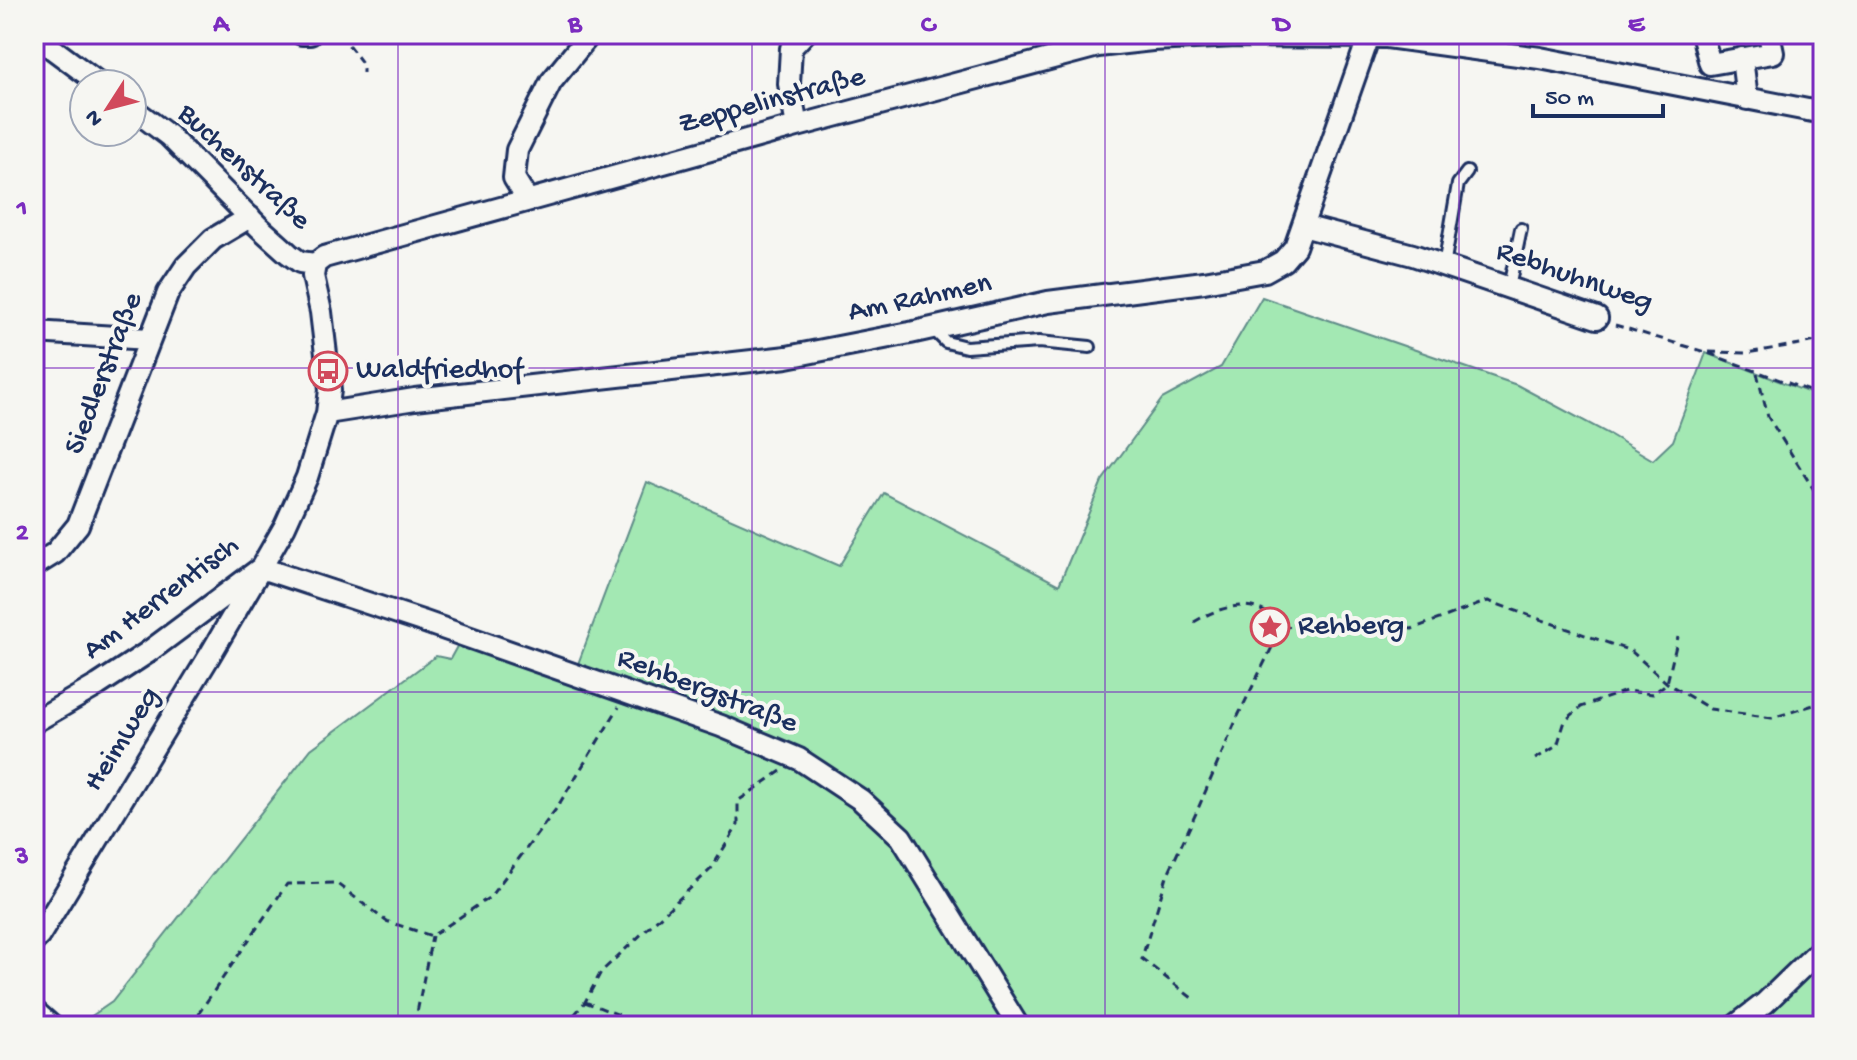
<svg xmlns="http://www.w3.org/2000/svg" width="1857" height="1060" font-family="'Gochi Hand',sans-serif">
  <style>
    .green { fill: #a3e8b3; stroke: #5f8c88; stroke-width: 2 }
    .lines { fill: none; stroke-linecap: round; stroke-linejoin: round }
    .service-casing { stroke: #1b2f5e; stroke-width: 16 }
    .minor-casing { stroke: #1b2f5e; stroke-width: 26 }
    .path { stroke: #1b2f5e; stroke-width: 3; stroke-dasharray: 8 6; stroke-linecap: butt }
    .service { stroke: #f6f6f2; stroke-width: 10 }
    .minor { stroke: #f6f6f2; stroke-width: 20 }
    .grid { fill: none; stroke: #7b2cbf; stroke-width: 2; stroke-opacity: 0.55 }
    .labels { text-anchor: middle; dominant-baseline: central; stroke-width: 8; stroke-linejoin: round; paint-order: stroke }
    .street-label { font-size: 30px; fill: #1b2f5e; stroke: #f6f6f2 }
    .poi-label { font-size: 30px; fill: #1b2f5e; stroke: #f6f6f2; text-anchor: start }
    .neatline { fill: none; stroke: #7b2cbf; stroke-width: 3 }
    .grid-label { font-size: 26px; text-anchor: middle; font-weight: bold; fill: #7b2cbf }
  </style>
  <rect width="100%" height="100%" fill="#f6f6f2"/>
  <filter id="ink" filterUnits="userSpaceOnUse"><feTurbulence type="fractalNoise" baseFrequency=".0125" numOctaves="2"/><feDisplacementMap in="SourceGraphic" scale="16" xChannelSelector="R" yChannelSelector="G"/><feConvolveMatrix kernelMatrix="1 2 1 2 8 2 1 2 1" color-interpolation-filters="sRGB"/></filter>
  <g filter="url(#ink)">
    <!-- green -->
    <path class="green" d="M1262 297 1517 385 1609 434 1653 460 1673 441 1706 353 1823 398V1026H77L112 1002 311 749 436 656 450 659 460 641 573 677 647 482 839 566 884 493 1059 585 1102 481 1162 399 1221 367Z"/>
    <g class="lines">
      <defs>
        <path id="service" d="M1444 266 1458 184 1467 172
          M1509 287 1521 229
          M933 329 946 342 966 347 1039 342 1090 347
          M34 1004 59 1026"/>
        <path id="minor" d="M302 34H310
          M1702 34 1710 64 1773 53 1769 34
          M34 35 100 84
          M1742 58 1747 99
          M132 108 169 136 259 227 289 254 300 262 315 264
          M797 126 789 84 791 48 804 34
          M527 199 514 178 517 150 551 82 590 34
          M1303 226 1413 255 1597 318
          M315 264 324 257 797 126 1098 46 1152 40 1237 36 1387 37 1540 58 1823 113
          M34 332 149 339
          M327 413 415 399 787 357 910 333 1048 302 1204 282 1265 271 1283 261 1295 247 1369 36
          M34 566 55 553 78 525 168 293 186 266 213 239 250 217
          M34 722 98 685 147 653 261 568 285 526 307 477 327 413 330 390 328 371 321 312 313 276 315 264
          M34 941 39 936 210 655 261 568 425 622 721 726 799 759 861 800 901 837 1018 1026
          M1735 1026 1765 1003 1823 947"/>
      </defs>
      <!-- service casing -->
      <use href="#service" class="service-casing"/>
      <!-- minor casing -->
      <use href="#minor" class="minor-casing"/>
      <!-- path -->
      <path class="path" d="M340 34 363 64V73
        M1615 325 1705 352 1823 396
        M1709 352 1747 353 1823 340
        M1757 373 1768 417 1823 504
        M1194 622C1224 604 1258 596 1282 627
        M1282 627 1315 625 1344 618 1412 629 1488 601 1631 651 1667 683 1710 709 1772 718 1823 702
        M1535 759 1557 746 1565 721 1581 707 1626 691 1653 694 1667 683 1678 637
        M1144 951 1167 876 1197 811 1238 716 1282 627
        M1141 958 1192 998
        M585 1002 622 1016 615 1026
        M190 1026 287 884 336 883 386 921 432 936 490 897 556 809 619 707
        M397 1026 416 1018 432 936
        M565 1026 585 1002 601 972 711 869 738 825V801L781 771"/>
      <!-- service -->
      <use href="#service" class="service"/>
      <!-- minor -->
      <use href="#minor" class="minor"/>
    </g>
  </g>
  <!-- grid -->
  <path class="grid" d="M398 34V1026M752 34V1026M1105 34V1026M1459 34V1026M34 368H1823M34 692H1823"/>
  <!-- icons -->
  <defs>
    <symbol id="bus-ring" viewBox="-11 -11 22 22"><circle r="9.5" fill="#f6f6f2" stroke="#d1495b" stroke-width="1.5"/><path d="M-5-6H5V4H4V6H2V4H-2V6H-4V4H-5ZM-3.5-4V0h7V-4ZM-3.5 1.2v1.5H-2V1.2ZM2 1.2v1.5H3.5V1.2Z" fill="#d1495b"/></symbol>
    <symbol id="sight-ring" viewBox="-11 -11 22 22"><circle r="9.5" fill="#f6f6f2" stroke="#d1495b" stroke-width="1.5"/><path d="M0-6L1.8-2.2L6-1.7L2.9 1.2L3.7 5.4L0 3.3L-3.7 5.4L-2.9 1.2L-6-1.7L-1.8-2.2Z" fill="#d1495b"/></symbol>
  </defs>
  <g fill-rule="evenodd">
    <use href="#bus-ring" x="306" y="349" width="44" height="44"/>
    <use href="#sight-ring" x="1248" y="605" width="44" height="44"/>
  </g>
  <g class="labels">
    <!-- street labels -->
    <g class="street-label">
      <text transform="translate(772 102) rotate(-15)">Zeppelinstraße</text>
      <text transform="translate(243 168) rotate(43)">Buchenstraße</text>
      <text transform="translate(1574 278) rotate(19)">Rebhuhnweg</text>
      <text transform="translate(920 299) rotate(-12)">Am Rahmen</text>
      <text transform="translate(105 374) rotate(-69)">Siedlerstraße</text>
      <text transform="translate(162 599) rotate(-37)">Am Herrentisch</text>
      <text transform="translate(707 692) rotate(21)">Rehbergstraße</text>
      <text transform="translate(123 740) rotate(-58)">Heimweg</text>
    </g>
    <!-- poi labels -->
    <g class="poi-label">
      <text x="356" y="371">Waldfriedhof</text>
      <text x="1298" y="627">Rehberg</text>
    </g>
  </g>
  <!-- margin -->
  <rect width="1857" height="1060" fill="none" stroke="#f6f6f2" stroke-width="88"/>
  <!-- north arrow -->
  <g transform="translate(108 108) rotate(234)"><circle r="38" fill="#f6f6f2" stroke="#9ea6b7" stroke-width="2"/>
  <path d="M0-6L14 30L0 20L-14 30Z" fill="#d1495b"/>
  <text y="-12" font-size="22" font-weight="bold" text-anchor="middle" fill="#1b2f5e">N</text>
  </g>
  <!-- scale -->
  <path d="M1533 104v12h130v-12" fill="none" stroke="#1b2f5e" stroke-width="4"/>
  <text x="1545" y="104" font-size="24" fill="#1b2f5e" stroke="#f6f6f2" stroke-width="6" paint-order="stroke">50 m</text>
  <rect x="44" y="44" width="1769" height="972" class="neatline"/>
  <g class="grid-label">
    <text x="221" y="31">A</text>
    <text x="575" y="31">B</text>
    <text x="928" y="31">C</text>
    <text x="1282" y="31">D</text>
    <text x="1636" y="31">E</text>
    <text x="22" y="215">1</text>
    <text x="22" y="539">2</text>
    <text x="22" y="863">3</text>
  </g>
</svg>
